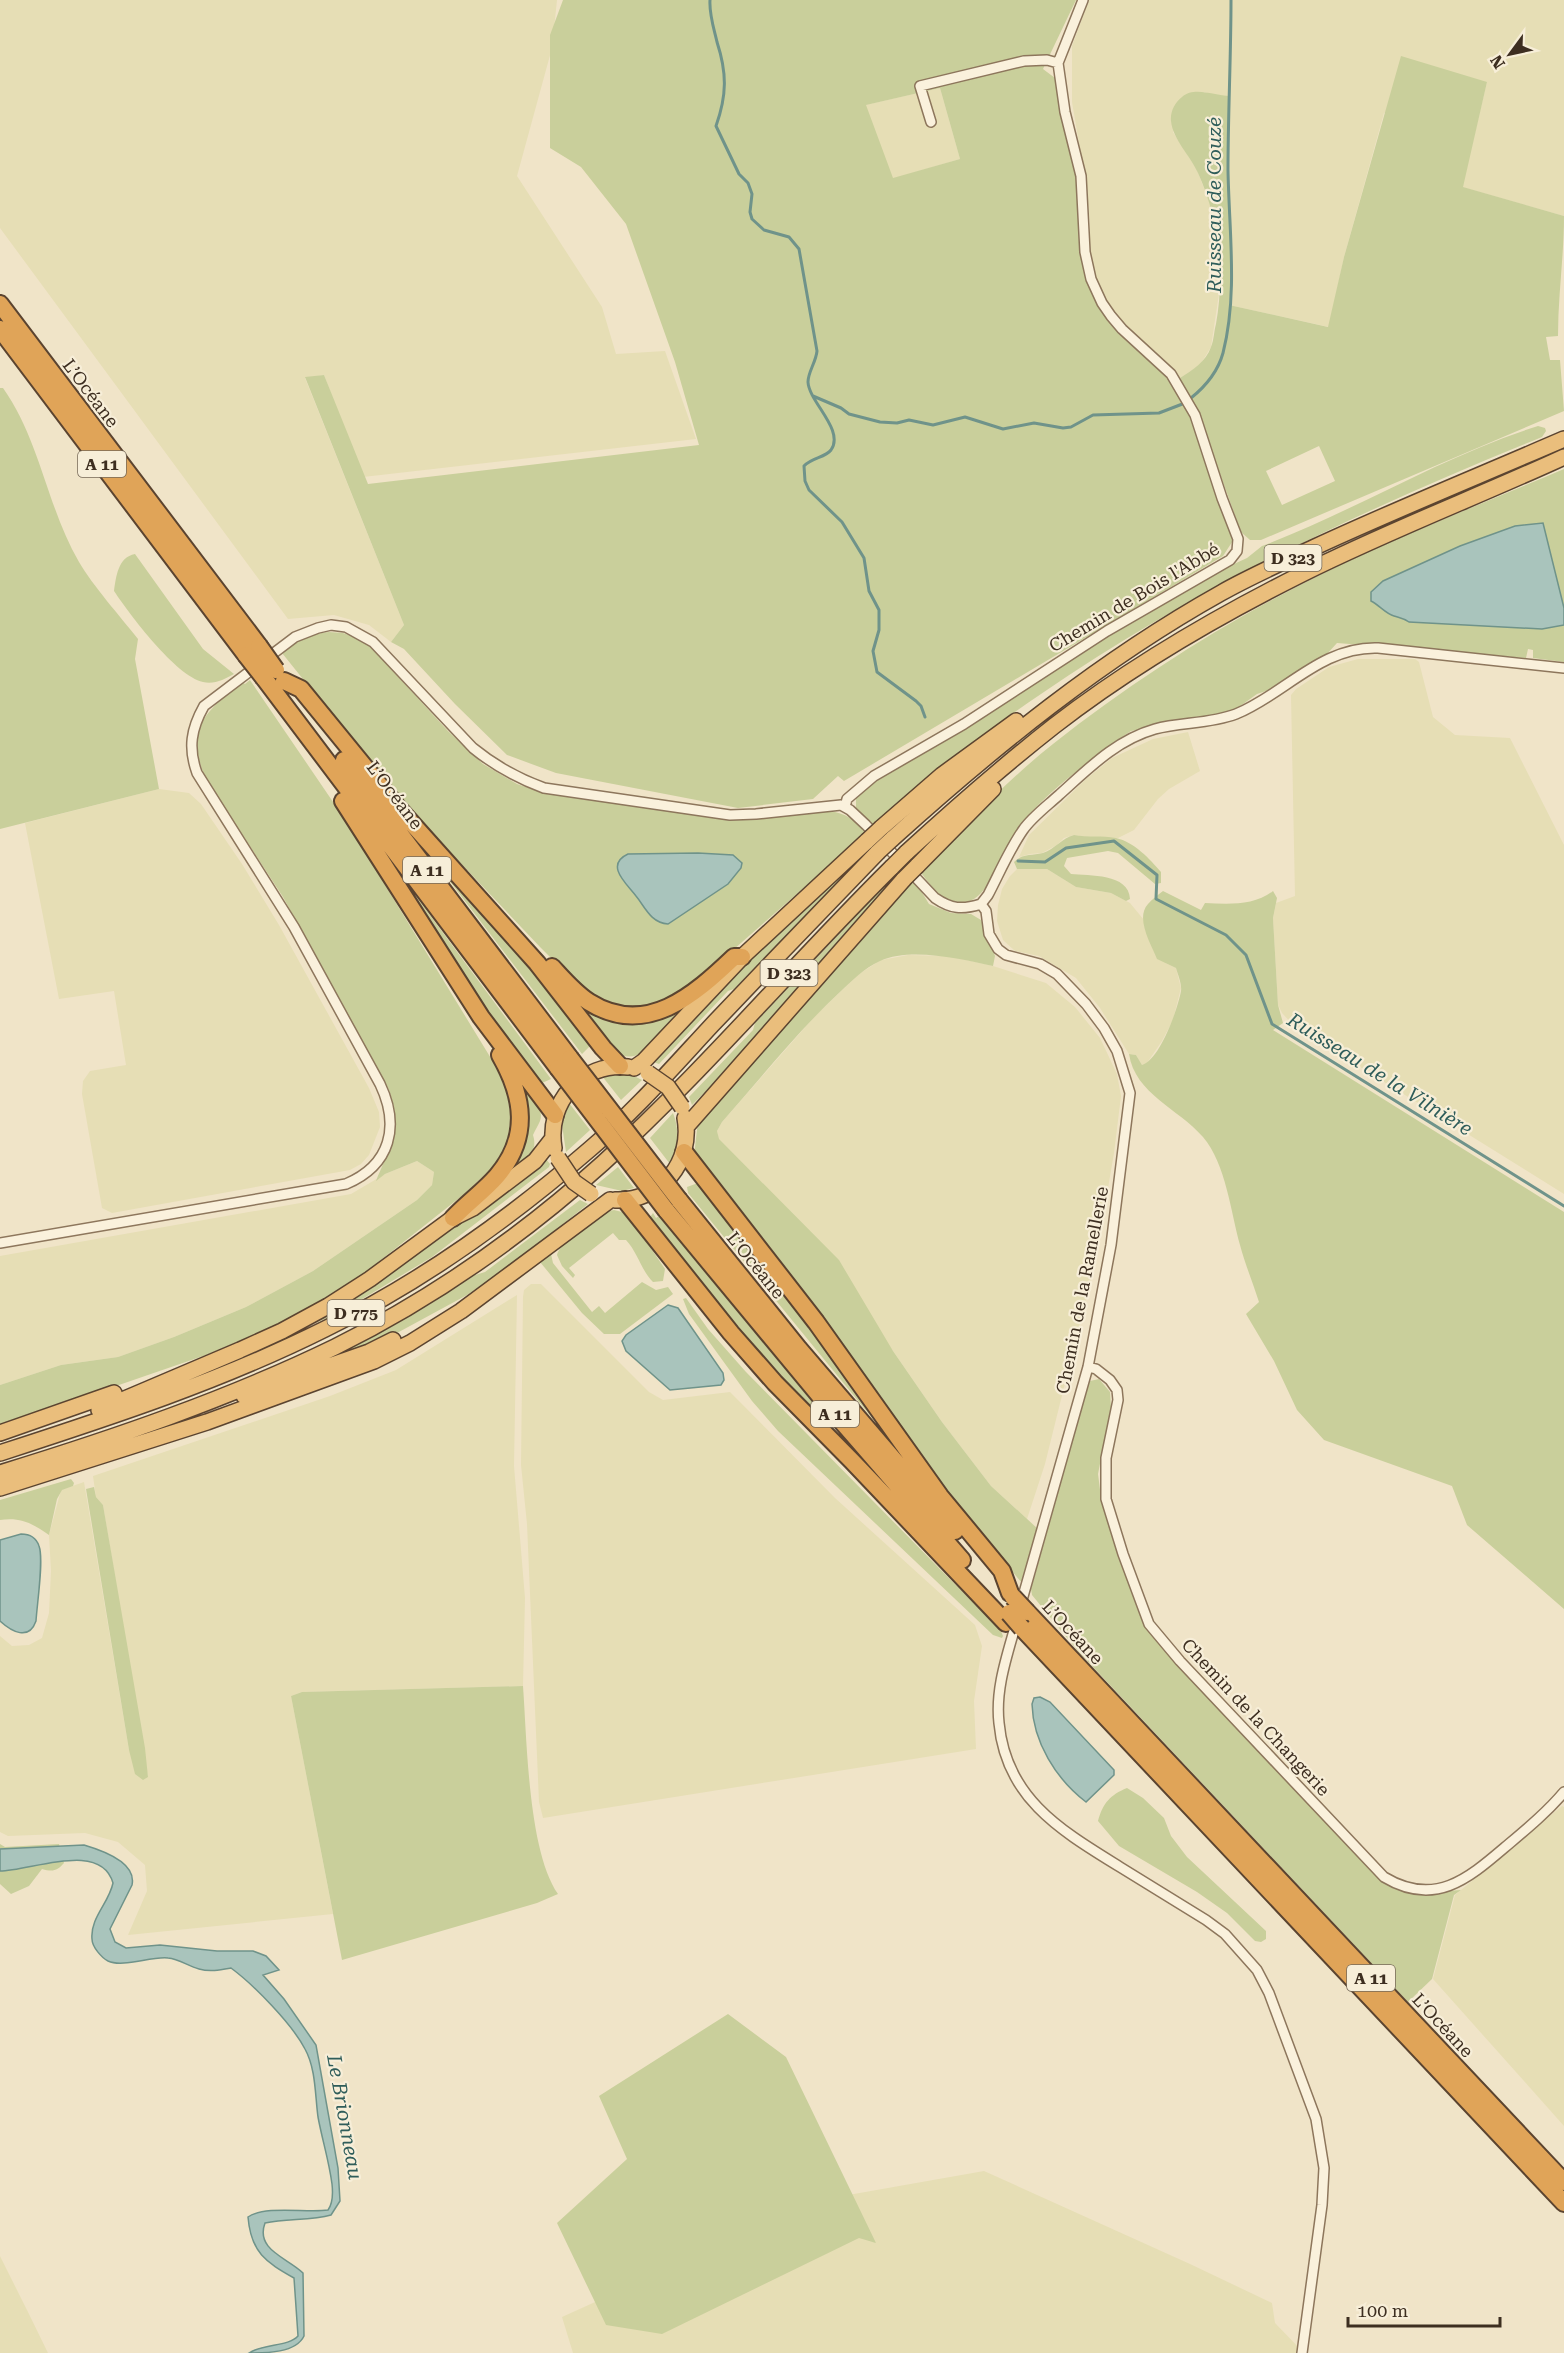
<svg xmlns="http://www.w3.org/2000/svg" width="1564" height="2353" font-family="'Roboto Serif',serif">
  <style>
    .farmland { fill: #e6deb5 }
    .green { fill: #c9cf9b; fill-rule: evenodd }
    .water { fill: #a9c4bc; stroke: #6f938a; stroke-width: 1.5 }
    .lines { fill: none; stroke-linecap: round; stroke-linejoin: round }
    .stream { stroke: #6f938a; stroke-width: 3 }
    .minor-casing { stroke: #8d765c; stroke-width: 12 }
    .trunk-casing { stroke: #5b4430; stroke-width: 18 }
    .motorway-casing { stroke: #5b4430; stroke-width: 20 }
    .minor { stroke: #faf1dc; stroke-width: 9 }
    .trunk { stroke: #eabe7c; stroke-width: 15 }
    .motorway { stroke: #e0a458; stroke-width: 16 }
    .trunk-bridge-casing { stroke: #5b4430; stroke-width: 18; stroke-linecap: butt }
    .motorway-bridge-casing { stroke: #5b4430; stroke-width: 20; stroke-linecap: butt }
    .trunk-bridge { stroke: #eabe7c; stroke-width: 15 }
    .motorway-bridge { stroke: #e0a458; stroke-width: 16 }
    .labels { text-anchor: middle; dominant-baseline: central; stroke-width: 4.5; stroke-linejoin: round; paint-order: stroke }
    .shield { fill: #f7eed8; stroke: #756857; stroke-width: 1.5 }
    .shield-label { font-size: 16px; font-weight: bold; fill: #3d2e20 }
    .street-label { font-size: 18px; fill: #3d2e20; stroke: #f7eed8 }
    .water-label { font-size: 20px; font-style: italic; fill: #2f5d5a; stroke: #f7eed8 }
  </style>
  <rect width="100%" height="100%" fill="#f0e4c8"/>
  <!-- farmland -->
  <path class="farmland" d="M0 0H557L552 48 517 176 602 307 616 354 665 351 696 439 363 477 324 375 305 378 404 625 391 642 369 625 334 615 288 619 0 228Z
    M1089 0H1564V216L1462 187 1487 82 1384 113 1344 257 1329 327 1229 305 1232 274 1228 169 1230 96H1218L1204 92 1173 132 1197 170 1209 201 1216 230 1220 287 1211 347 1200 365 1180 378 1121 323 1106 301 1094 278 1089 247 1090 222 1086 184 1072 102V46Z
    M940 88 960 159 892 179 865 105Z
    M1358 659H1415L1419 662 1433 717 1455 735 1510 738 1564 845V1194L1294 1026 1282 1013 1278 1005 1273 918 1276 903 1295 896 1291 695 1296 689 1329 667Z
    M1188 732 1200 771 1169 789 1158 799 1134 830 1118 838 1086 837 1074 835 1064 838 1057 845 1042 853 1030 854 1019 857 1029 835 1085 780 1112 758 1153 739Z
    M159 789 189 793 201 804 242 864 279 925 369 1088 379 1112 380 1127 369 1155 361 1164 350 1170 112 1213 102 1208 82 1094 83 1081 90 1071 126 1065 114 991 59 999 25 823Z
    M1024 868 1047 869 1076 887 1111 893 1130 903 1144 920 1145 930 1166 963 1176 968 1181 988 1173 1020 1162 1041 1147 1063 1142 1065 1136 1055 1129 1054 1100 1008 1076 978 1039 956 1015 951 1003 940 997 921 998 905 1002 889 1010 876 1017 869Z
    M908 955 949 956 993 966 1046 983 1075 1007 1100 1038 1117 1074 1121 1096 1114 1153 1096 1258 1045 1464 1027 1519 991 1486 942 1422 893 1351 718 1139 717 1131 722 1122 815 1016 859 974 881 960Z
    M417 1161 434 1172 432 1185 417 1200 313 1271 246 1307 174 1337 118 1357 61 1365 0 1385V1256L351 1194 385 1174Z
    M531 1284H541L649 1392 663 1400 730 1392 835 1498 975 1625 982 1646 974 1701 976 1749 543 1818 539 1802 527 1524 521 1465 523 1297 524 1290Z
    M517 1295 514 1466 525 1598 523 1686 302 1692 291 1696 333 1914 128 1935 147 1891 145 1865 118 1842 85 1833 8 1836 0 1832V1636L12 1646 29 1645 42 1638 49 1613 51 1571 49 1535 61 1490 84 1482 129 1750 148 1777 103 1505 96 1497 93 1476 330 1396 396 1370Z
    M1562 1806 1564 1807V2126L1433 1979 1455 1895Z
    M984 2171 1190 2264 1272 2303 1275 2323 1304 2353H573L562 2317 820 2200Z
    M0 2256 27 2310 48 2353H0Z"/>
  <!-- green -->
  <path class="green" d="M563 0H1076L1043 69 1055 78 1078 184 1087 279 1098 305 1116 328 1160 367 1174 383 1187 407 1234 539 1223 556 844 781 838 776 813 799 738 808 556 773 507 755 455 704 404 649 391 642 404 625 305 377 324 375 368 484 699 445 675 362 626 224 581 167 550 148V35ZM940 88 960 159 893 178 866 105Z
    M1401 56 1487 82 1463 187 1564 216C1564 256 1558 295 1558 336L1546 337 1550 360H1560L1564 411 1261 540H1250L1241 532 1198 413 1180 378C1192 370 1206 362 1211 347 1214 340 1214 331 1216 324 1225 274 1219 219 1198 173 1190 155 1173 140 1171 121 1170 112 1175 102 1182 97 1195 86 1214 96 1230 96L1228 169 1232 274 1229 305 1328 327 1344 257ZM1319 446 1335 481 1282 505 1266 471Z
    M0 388H3C40 440 47 507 79 562 93 586 120 616 138 639L135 659 159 789 0 829Z
    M1538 426 1545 428 1546 431 1542 437C1367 508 1196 587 1041 694 983 733 929 777 877 823L875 822 872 825 856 808V797L871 783 1133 620 1223 569 1247 558 1262 546C1355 511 1442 456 1538 426Z
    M1564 469V662L1533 658V650L1528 649 1526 658 1337 643 1327 654 1269 690 1257 694 1236 709 1211 716 1131 731 1116 741C1080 770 1037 797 1013 837 1000 857 991 896 965 903 946 908 932 887 922 874V870C964 827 1005 782 1053 744 1134 680 1225 622 1318 576 1398 536 1482 504 1564 469Z
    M135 554 203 649 234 674C225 679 214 685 203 682 176 676 130 615 114 591 116 577 118 557 135 554Z
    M329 632 343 633 365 641 448 731 483 764 517 784 547 794 724 819 749 820 829 811C846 813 854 820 866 831L863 836 709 971 677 996 653 1007 628 1009 603 1002 576 983 540 947 397 796 282 653C300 640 305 635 329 632Z
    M250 680 346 821 503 1078 513 1114 511 1136 493 1167 463 1195 367 1271 322 1300 276 1326 206 1355 0 1426V1385L61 1365 118 1357 174 1337 246 1307 313 1271 417 1200 432 1185 434 1172 417 1161 385 1174 376 1181C391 1144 403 1132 389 1090L283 897 206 779C184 729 205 712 242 682L245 684Z
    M1074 835C1088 838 1102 835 1116 838 1134 842 1150 859 1161 872V883L1155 884 1118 853 1108 851 1067 858 1064 866 1071 874C1089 876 1129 873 1130 899L1126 901 1111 893 1076 887 1047 869H1017L1014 862C1023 853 1032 856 1043 853 1055 849 1062 838 1074 835Z
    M419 841 533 967 591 1045 582 1054Z
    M869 843 873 847 734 989 728 991 659 1064 653 1062 718 988Z
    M390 861 551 1079 542 1083 455 967Z
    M898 872 902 876 739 1058 692 1105 689 1097 753 1030 755 1023Z
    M915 881 929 904 951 913 971 914 981 920 995 956 993 966C961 959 911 947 880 961 864 968 852 981 840 992 797 1032 761 1078 722 1122L717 1131 719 1139 839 1260 893 1351 942 1422 991 1486 1038 1529 1022 1583 955 1504 694 1156 698 1121 909 884 910 885Z
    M1163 891 1201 910 1205 903C1228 904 1254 906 1273 891L1277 898 1273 918 1278 1005 1283 1023 1273 1030 1564 1212V1609L1467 1525 1452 1486 1324 1440 1297 1410 1274 1361 1246 1314 1259 1302C1253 1283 1245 1264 1240 1245 1231 1213 1226 1164 1203 1137 1179 1109 1135 1094 1129 1054L1136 1055 1142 1065C1160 1060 1178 1008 1181 991 1182 984 1178 975 1176 968L1157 959C1151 944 1135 918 1148 904 1152 899 1158 895 1163 891Z
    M586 1009 600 1013 678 1009 681 1012 643 1052C613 1071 599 1025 586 1009Z
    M617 1074 632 1075 642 1080 621 1100 602 1076Z
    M521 1081C529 1092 545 1107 540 1121 538 1126 535 1130 533 1135 539 1154 524 1161 510 1172Z
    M569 1103 590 1130 566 1152 562 1125Z
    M673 1113C680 1131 678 1146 670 1164L650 1138Z
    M546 1159 550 1164 549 1167 432 1257 339 1313 313 1324 358 1296Z
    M618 1167 634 1188 622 1191 596 1185Z
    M698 1183 827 1346 904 1457 688 1193 687 1187Z
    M580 1200 588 1204 509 1267 467 1295 386 1339 327 1360 430 1304 472 1276 485 1272Z
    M614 1210 622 1212 635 1225 665 1269 663 1281 653 1282C641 1270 638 1253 626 1240H619L613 1233 569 1268 575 1275 573 1278 562 1266 557 1255C559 1242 600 1213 614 1210Z
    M653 1213 656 1218 659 1216 874 1477 769 1370 648 1220Z
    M551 1254 553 1263 592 1312 599 1306 605 1313 642 1282 656 1290 668 1287 673 1294 620 1334H604L582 1313 540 1262Z
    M686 1298 708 1329 746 1372 1001 1631 1003 1636 1002 1638 993 1635 778 1431 752 1401 689 1314 683 1299Z
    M1099 1379 1110 1392 1111 1407 1098 1474 1102 1505 1145 1624 1190 1676 1370 1870 1397 1888 1418 1893 1461 1890 1454 1895 1432 1979 1408 2002 1155 1733 1077 1650 1032 1595 1031 1589 1087 1389 1090 1381Z
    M71 1479 74 1483 73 1486 62 1490 57 1499 49 1535C32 1523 20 1517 0 1520V1500Z
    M94 1487 96 1497 103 1505 145 1748 148 1777 143 1780 135 1774 129 1750 86 1489Z
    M523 1686C527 1740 528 1851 558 1894L537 1903 342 1960 291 1696 302 1692Z
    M1127 1788 1143 1798 1164 1818 1171 1836 1187 1857 1266 1931V1939L1261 1942 1255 1941 1227 1913 1197 1892 1119 1846 1098 1821C1103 1803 1110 1795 1127 1788Z
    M0 1844 5 1847 59 1844 64 1863C57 1871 53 1872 42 1869L29 1886 11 1894 0 1884Z
    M728 2014 786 2057 876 2243 859 2238 662 2334 606 2325 557 2223 627 2159 599 2096Z"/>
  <!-- water -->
  <path class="water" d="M1543 523 1564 608V625L1542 629 1409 622C1403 618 1400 618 1394 616 1386 614 1379 605 1371 601V592L1383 581 1460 546 1515 526Z
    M698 853 733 855 742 863 741 868 728 884 668 924C651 923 645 907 636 896 627 884 604 865 628 854Z
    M668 1305 678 1308 723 1373 724 1380 721 1385 670 1390 626 1351 622 1341 626 1335Z
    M21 1534C30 1534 36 1537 39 1546 44 1559 37 1604 36 1621 29 1641 12 1632 0 1621V1540Z
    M1040 1697 1050 1702 1114 1770V1775L1086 1802C1056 1779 1033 1742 1032 1704L1034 1698Z
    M84 1845C101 1850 137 1862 132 1885L110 1929 115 1942 126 1948 160 1945 217 1951H253L266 1956 279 1970 263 1975 284 1999 316 2045 338 2168 340 2201 331 2215C310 2221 287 2218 265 2223 255 2250 288 2258 303 2273L304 2336C296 2353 266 2353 249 2353 264 2343 288 2347 298 2336L294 2278C266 2262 251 2253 248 2217 266 2205 306 2213 328 2210 333 2203 333 2193 332 2184 329 2161 322 2139 318 2117 315 2095 316 2069 305 2049 292 2024 254 1985 231 1968 220 1970 210 1972 199 1969 188 1966 179 1959 168 1958 151 1956 123 1968 108 1961 102 1958 92 1947 92 1939 90 1918 109 1903 113 1883 101 1840 31 1871 0 1871V1849Z"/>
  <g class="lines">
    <!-- stream -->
    <path class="stream" d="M710 0C709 14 714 29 717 42 727 73 727 95 716 126L739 174 748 183 752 194 750 212 752 219 764 230 789 237 799 249 817 351C816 362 808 372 808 382 809 402 845 430 831 450 825 458 812 457 804 466L805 481 809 490 842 522 864 558 869 591 879 610V630L873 651 877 672 916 701 921 706 925 717
      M813 396 841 408 849 414 880 422 897 423 909 420 933 425 965 417 1003 429 1034 423 1063 428 1071 427 1093 415 1159 413 1185 403
      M1191 398C1206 386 1218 371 1223 353 1238 294 1229 231 1228 170 1228 113 1231 57 1231 0
      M1018 861 1045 862 1066 848 1114 841 1157 875 1156 899 1226 935 1246 955 1272 1024 1564 1206"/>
    <defs>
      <path id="minor" d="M931 122 920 86 1024 61 1047 60 1058 63
        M845 807 847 799 874 776 964 724 1107 631 1230 560 1237 551 1238 539 1222 498 1195 415 1171 374 1122 329 1111 316 1102 303 1091 279 1085 252 1081 176 1065 112 1058 63 1083 0
        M981 904 986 911 989 934 998 949 1006 955 1040 964 1057 974 1086 1004 1104 1028 1117 1051 1130 1093 1111 1245 1088 1367 1020 1607
        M981 904 988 895C999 874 1009 850 1023 830 1032 817 1047 806 1059 795 1088 769 1116 740 1155 729 1181 722 1210 724 1236 714 1285 694 1321 646 1378 648L1564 668
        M0 1243 346 1184C391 1165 400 1126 380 1084L294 927 197 773C188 748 191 729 204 706L295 637 318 628 331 625 346 627 373 642 473 748C495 766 517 778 544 788L730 815 756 814 841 805 850 810 866 825 935 898C951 909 962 910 981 904
        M1088 1367 1096 1369 1110 1380 1117 1390 1118 1400 1106 1458V1499L1123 1554 1149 1624 1180 1661 1384 1877C1437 1909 1471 1876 1510 1843 1529 1827 1548 1811 1564 1792
        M1017 1620C1008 1653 995 1688 999 1723 1006 1799 1062 1831 1120 1867 1149 1885 1177 1902 1206 1920L1225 1934 1257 1970 1269 1993 1316 2119 1324 2168 1322 2205 1302 2353"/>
      <path id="trunk" d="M881 828 942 775 1016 721
        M892 839C994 747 1101 660 1221 593 1251 576 1283 562 1315 547 1397 509 1481 475 1564 439
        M906 853C954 809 1003 766 1054 726 1130 667 1216 617 1302 574 1388 531 1477 497 1564 457
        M917 866 993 789
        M634 1068 644 1061 742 957 867 841
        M686 1127 904 879
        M554 1148C546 1102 582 1062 628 1067
        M615 1200C661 1202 693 1162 685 1118
        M244 1396 369 1352 393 1340
        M99 1410 240 1350 282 1331 328 1306 370 1279 453 1218 473 1208 535 1161 553 1138
        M0 1433 114 1393
        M0 1453C111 1417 221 1381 325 1329 422 1282 509 1219 590 1149 634 1112 673 1067 712 1025 767 967 823 909 878 852
        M0 1473C114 1438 228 1399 335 1347 432 1299 523 1235 603 1163 705 1070 794 964 892 867
        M0 1488 207 1422 374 1361 410 1343 461 1311 610 1200"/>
      <path id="motorway" d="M0 304 259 646
        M0 329 246 655
        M264 678 558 1068
        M284 681 301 689 399 809 537 963 603 1048 620 1066
        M344 760 570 1058
        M343 801 481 1017 555 1115
        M552 967C564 980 575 993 589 1002 646 1038 694 995 734 957H742
        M684 1152 816 1322 940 1496 1002 1571 1010 1593
        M625 1200 731 1333 775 1383 852 1461 1006 1623
        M679 1200 799 1349 955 1531
        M666 1210 824 1401 962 1560
        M453 1218C467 1203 484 1191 497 1176 530 1137 524 1097 500 1055
        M1027 1612 1564 2182
        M1022 1628 1564 2203"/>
    </defs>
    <!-- minor casing -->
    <use href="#minor" class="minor-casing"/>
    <!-- trunk casing -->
    <use href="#trunk" class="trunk-casing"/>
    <!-- motorway casing -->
    <use href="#motorway" class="motorway-casing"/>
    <!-- minor -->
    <use href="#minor" class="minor"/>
    <!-- trunk -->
    <use href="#trunk" class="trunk"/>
    <!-- motorway -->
    <use href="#motorway" class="motorway"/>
    <defs>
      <path id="trunk-bridge" d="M867 841 881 828
        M878 852 892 839
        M892 867 906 853
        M904 879 917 866
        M648 1073 668 1087 682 1107
        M558 1158 574 1182 591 1194"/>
      <path id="motorway-bridge" d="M259 646 276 670
        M246 655 264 678
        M570 1058 679 1200
        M558 1068 666 1210
        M1013 1597 1027 1612
        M1009 1613 1022 1628"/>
    </defs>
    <!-- trunk-bridge casing -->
    <use href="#trunk-bridge" class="trunk-bridge-casing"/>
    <!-- motorway-bridge casing -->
    <use href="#motorway-bridge" class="motorway-bridge-casing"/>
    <!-- trunk-bridge -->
    <use href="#trunk-bridge" class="trunk-bridge"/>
    <!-- motorway-bridge -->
    <use href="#motorway-bridge" class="motorway-bridge"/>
  </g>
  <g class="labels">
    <!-- shield labels -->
    <g class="shield">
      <rect x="78" y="451" width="48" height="26" rx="4.5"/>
      <rect x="1264.5" y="545" width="57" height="26" rx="4.5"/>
      <rect x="403" y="857" width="48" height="26" rx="4.5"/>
      <rect x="760.5" y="960" width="57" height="26" rx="4.5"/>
      <rect x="327.5" y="1300" width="57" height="26" rx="4.5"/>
      <rect x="811" y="1401" width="48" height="26" rx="4.5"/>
      <rect x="1347" y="1965" width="48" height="26" rx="4.5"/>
    </g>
    <g class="shield-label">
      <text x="102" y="464">A 11</text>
      <text x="1293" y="558">D 323</text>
      <text x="427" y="870">A 11</text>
      <text x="789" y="973">D 323</text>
      <text x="356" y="1313">D 775</text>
      <text x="835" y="1414">A 11</text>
      <text x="1371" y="1978">A 11</text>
    </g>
    <!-- street labels -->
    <g class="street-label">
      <text transform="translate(91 393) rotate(53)">L’Océane</text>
      <text transform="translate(1134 597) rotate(-31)">Chemin de Bois l'Abbé</text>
      <text transform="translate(395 795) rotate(53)">L’Océane</text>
      <text transform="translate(756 1265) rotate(51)">L’Océane</text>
      <text transform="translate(1082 1290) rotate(-79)">Chemin de la Ramellerie</text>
      <text transform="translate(1073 1632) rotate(47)">L’Océane</text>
      <text transform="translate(1256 1717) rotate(47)">Chemin de la Changerie</text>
      <text transform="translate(1443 2025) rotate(47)">L’Océane</text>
    </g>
    <!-- water labels -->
    <g class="water-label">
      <text transform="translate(1214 205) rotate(-90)">Ruisseau de Couzé</text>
      <text transform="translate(1380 1074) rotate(32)">Ruisseau de la Vilnière</text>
      <text transform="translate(345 2117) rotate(80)">Le Brionneau</text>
    </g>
  </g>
  <!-- north arrow -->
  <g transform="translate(1510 54) rotate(237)" stroke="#f7eed8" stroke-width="4.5" paint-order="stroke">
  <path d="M0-4.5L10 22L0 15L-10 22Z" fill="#3d2e20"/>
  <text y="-9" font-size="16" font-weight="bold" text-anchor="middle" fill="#3d2e20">N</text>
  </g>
  <!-- scale -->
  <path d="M1348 2317v9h152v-9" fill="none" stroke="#3d2e20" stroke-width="3"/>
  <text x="1357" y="2317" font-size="18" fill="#3d2e20" stroke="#f7eed8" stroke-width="4.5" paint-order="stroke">100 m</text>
</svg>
